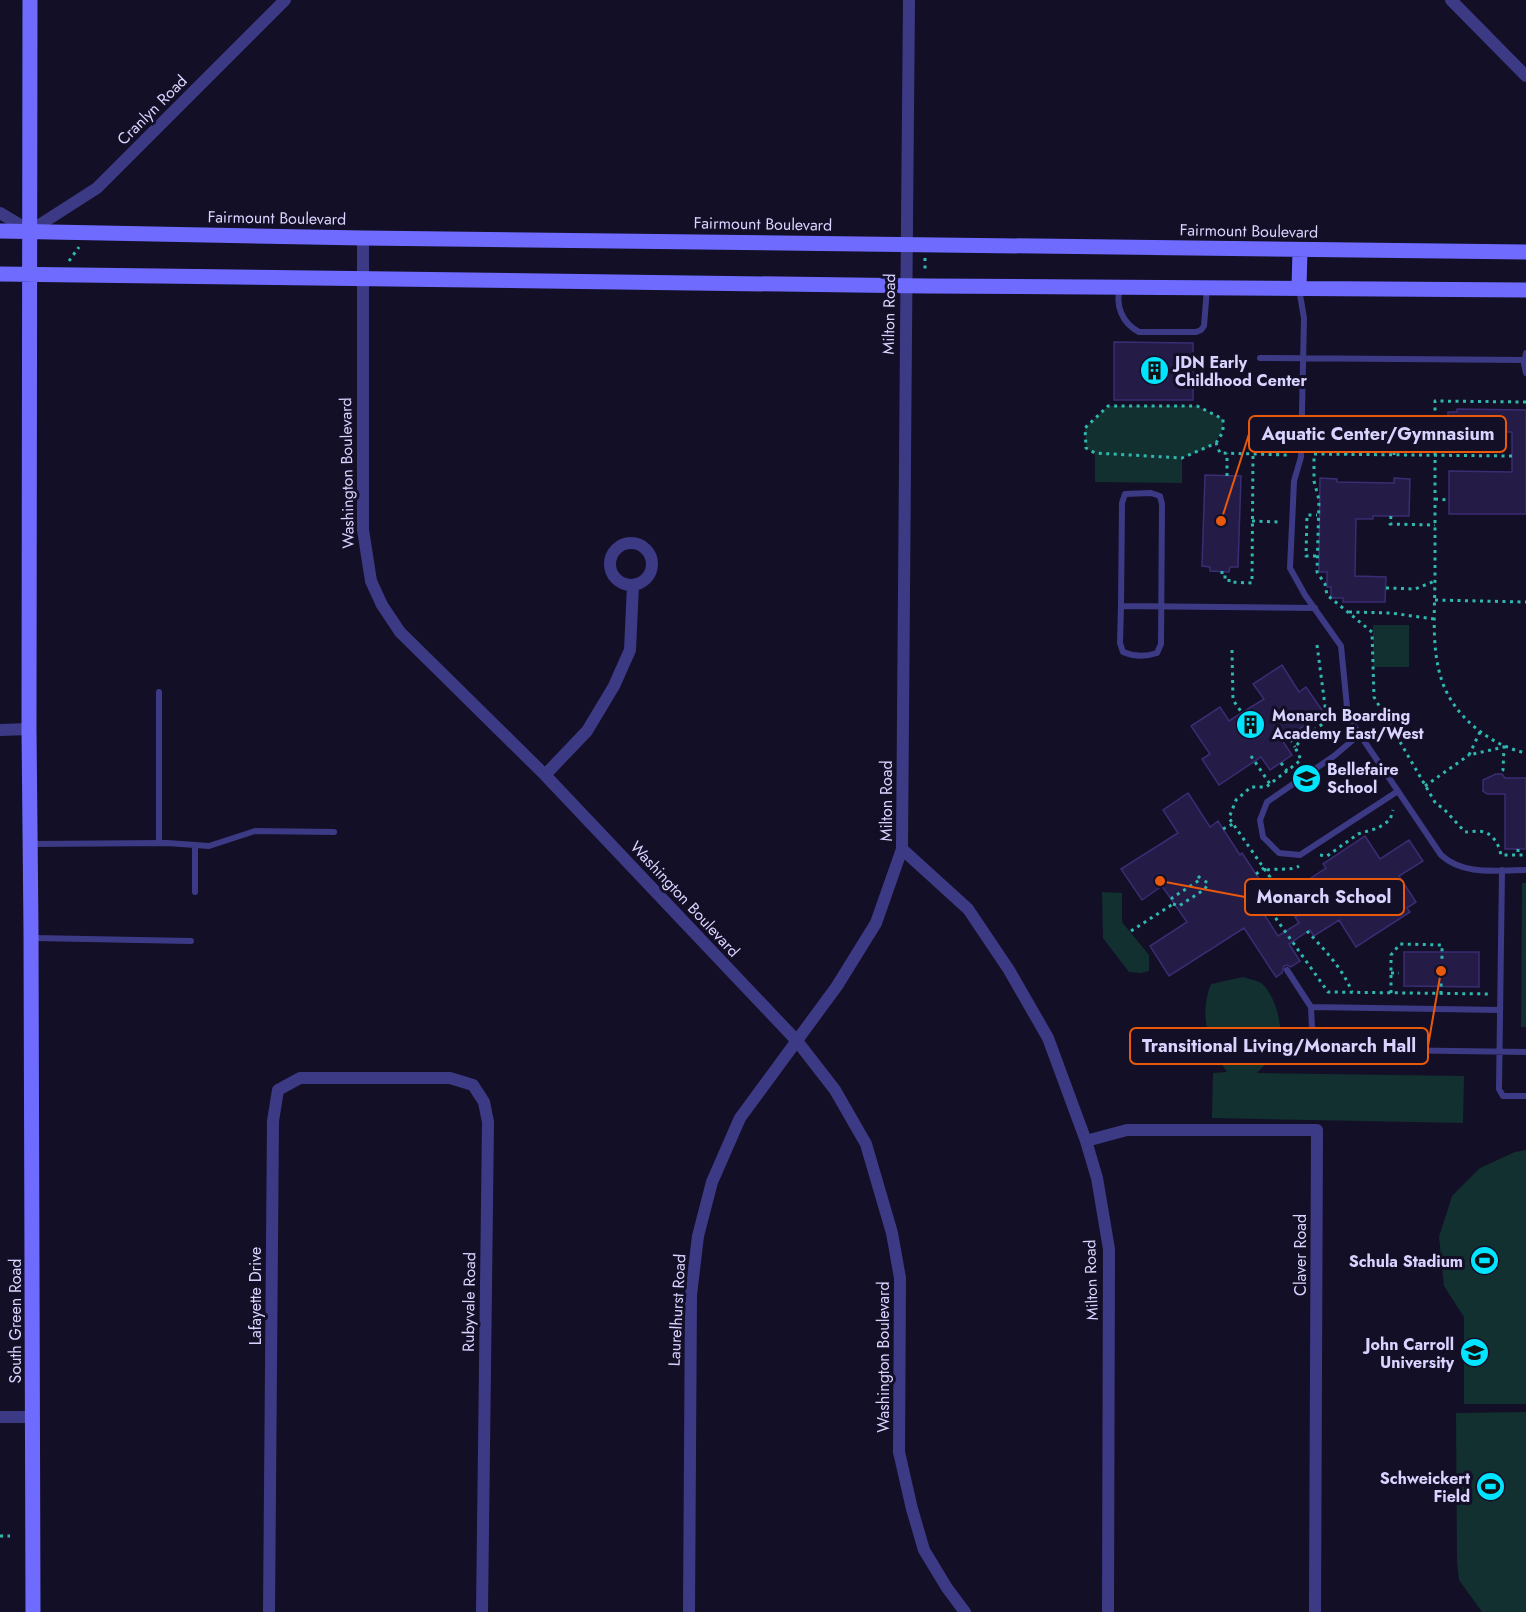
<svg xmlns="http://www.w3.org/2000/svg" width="1526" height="1612" font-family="Jost,sans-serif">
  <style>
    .green { fill: #12302f }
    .building { fill: #241b47; stroke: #3b2d73; stroke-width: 1.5 }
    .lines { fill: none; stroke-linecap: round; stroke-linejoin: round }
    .path { stroke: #2fb8b0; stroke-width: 3; stroke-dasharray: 3 4.5; stroke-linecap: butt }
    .service { stroke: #3d3a85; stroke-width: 6 }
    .minor { stroke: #3d3a85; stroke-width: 12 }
    .secondary { stroke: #6f6bff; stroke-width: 15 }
    .labels { text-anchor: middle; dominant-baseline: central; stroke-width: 6; stroke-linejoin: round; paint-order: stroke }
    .street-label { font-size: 16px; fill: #d9d4ff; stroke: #130f26 }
    .poi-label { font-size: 16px; font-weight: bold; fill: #d9d4ff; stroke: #130f26; text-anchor: start }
    .leader { fill: none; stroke: #e8590c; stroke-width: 2 }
    .callout-dot { fill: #e8590c; stroke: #130f26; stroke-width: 2 }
    .callout { fill: #130f26; stroke: #e8590c; stroke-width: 2 }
    .callout-label { font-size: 18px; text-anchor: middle; font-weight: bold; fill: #d9d4ff }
  </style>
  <rect width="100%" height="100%" fill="#130f26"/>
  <!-- green -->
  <path class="green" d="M1108 406H1197L1223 419C1223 447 1204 449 1182 458V483L1095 482V454L1086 448 1085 428Z
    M1373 625H1409V667H1373Z
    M1522 883H1526V1027H1521Z
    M1102 892 1122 893V922L1149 955V971L1141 973 1129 972 1103 938Z
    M1243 977C1248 979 1256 980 1261 983 1276 995 1285 1031 1278 1049 1273 1059 1264 1065 1257 1073L1464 1076 1463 1123 1212 1118 1213 1073 1227 1072C1209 1046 1198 1016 1211 984Z
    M1526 1150V1404H1464V1317L1444 1286 1439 1237 1452 1196 1480 1168 1515 1152Z
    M1526 1412V1612H1482L1459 1580 1457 1562 1456 1413Z"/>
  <!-- building -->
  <path class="building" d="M1114 342 1193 343V400H1114Z
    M1457 409 1526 410V514H1449V471L1512 472V432H1457V430H1448V412H1457Z
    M1205 475 1241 476 1238 567H1230L1229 572 1210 571V567L1202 566Z
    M1320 478 1337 479V482L1394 483V478L1410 479 1409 516H1373V519H1356L1355 576 1386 577 1385 602H1343V598H1331V587H1327V572H1319Z
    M1282 665 1299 692 1306 687 1324 713 1282 740 1292 755 1270 770 1261 757 1219 785 1202 759 1210 754 1191 726 1220 707 1229 721 1264 699 1253 684Z
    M1496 774H1502L1505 778H1526V849H1505V794H1487L1483 791V780Z
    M1188 793 1210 827 1218 821 1240 855 1242 853 1269 894 1256 902 1278 936 1299 923 1295 917 1324 898 1311 878 1326 868 1323 864 1365 836 1380 859 1409 840 1423 861 1399 876 1416 902 1407 908 1410 912 1356 947 1339 920 1314 936 1310 930 1289 944 1300 961 1291 967 1287 965 1284 966 1282 973 1276 977 1244 928 1169 976 1150 946 1187 922 1162 886 1142 900 1121 869 1178 833 1163 810Z
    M1404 952H1479V987L1404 986Z"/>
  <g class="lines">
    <!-- path -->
    <path class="path" d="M925 258V271
      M69 261 79 247
      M1526 402 1435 401C1435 459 1435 516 1435 574 1435 608 1431 646 1441 678 1452 715 1489 745 1526 753
      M1260 426 1278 454
      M1216 443 1223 432V419L1197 406H1108L1085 428 1086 448 1095 453 1182 458 1216 443 1220 453 1287 455
      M1346 455V427
      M1394 455 1395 430
      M1512 456 1314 454V481L1319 500 1317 572 1325 584 1327 595 1372 632 1374 697 1436 804 1443 808 1465 832C1471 832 1479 830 1484 832 1494 835 1499 845 1501 855H1526
      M1227 476V453
      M1435 499 1449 500
      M1391 516 1390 524 1435 525
      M1252 521 1279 522
      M1316 556H1306L1307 515H1317
      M1222 571V577H1229V582L1252 583 1253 453
      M1386 588 1415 589 1435 581
      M1435 600 1526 602
      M1349 612 1391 613 1434 619
      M1317 645 1327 721 1305 736 1295 747 1301 760 1266 787H1251L1236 800 1229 818 1270 877 1273 905 1272 913 1328 992 1491 994
      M1232 650 1233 700 1242 713
      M1480 732 1469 755 1504 747 1503 770 1499 774
      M1287 733 1295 747
      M1251 756 1270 784
      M1281 763 1287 771
      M1425 786 1469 755
      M1223 829 1233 824
      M1518 849V855
      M1320 855 1327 856 1358 834 1378 828 1390 820 1393 810
      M1267 870C1277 868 1291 871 1299 866
      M1256 874 1264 868
      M1198 876 1201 879 1172 898 1173 904 1179 906 1205 889 1208 883 1201 879
      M1131 931 1173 904
      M1307 931C1324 949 1343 969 1352 992
      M1391 973H1399
      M1391 993V955L1400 944 1442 945V961
      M1441 994V983
      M0 1536H10"/>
    <!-- service -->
    <path class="service" d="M1120 288C1115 305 1122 323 1139 332H1196L1201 330 1204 326 1207 288
      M1299 289 1304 318 1301 457 1294 481 1290 568 1305 595 1341 646 1348 717 1441 855C1464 876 1497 870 1526 870
      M1526 353 1524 364 1526 373
      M1260 358 1524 360
      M1121 606 1120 643 1123 652C1135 657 1145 657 1157 653L1161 644 1162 504 1160 496 1151 493 1125 494 1122 503 1121 606 1315 608
      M1360 734 1334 756 1267 802 1260 820 1263 837 1279 853 1300 855 1398 791
      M159 843V692
      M31 844 167 843 209 846 255 831 334 832
      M195 845V892
      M1502 870 1499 1089 1503 1096H1526
      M33 938 191 941
      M1287 970 1311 1007
      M1500 1010 1311 1007 1313 1049 1526 1052"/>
    <!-- minor -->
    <path class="minor" d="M909 0C907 283 903 566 902 849L968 909 1009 970 1048 1038 1086 1141 1097 1178 1109 1249 1108 1612
      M1451 0 1526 76
      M0 213 30 231 97 188 285 0
      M363 238V530L371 581 382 605 400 632 545 775 797 1041 835 1090 866 1144 892 1233 900 1278 899 1452 912 1509 924 1550 947 1588 965 1612
      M610 564a21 21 0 1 1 42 0a21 21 0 1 1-42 0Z
      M0 730 29 729
      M545 775 587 731 614 686 630 650 633 585
      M1086 1141 1127 1130H1317L1315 1612
      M0 1417H33
      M269 1612 273 1121 278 1090 300 1078H450L473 1085 484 1102 488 1122 482 1612
      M689 1612 691 1295 698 1236 712 1182 740 1118 837 986 876 923 902 849"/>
    <!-- secondary -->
    <path class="secondary" d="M30 0 29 729 31 931 33 1612
      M0 231 363 238 1526 252
      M0 274 927 286 1526 290
      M1299 288 1300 250"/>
  </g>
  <!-- icons -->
  <defs>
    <symbol id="building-disc" viewBox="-11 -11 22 22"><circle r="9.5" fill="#00e5ff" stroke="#130f26"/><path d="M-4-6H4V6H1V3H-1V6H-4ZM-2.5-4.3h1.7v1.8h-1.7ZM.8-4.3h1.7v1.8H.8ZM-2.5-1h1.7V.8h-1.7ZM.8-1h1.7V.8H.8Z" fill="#111"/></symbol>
    <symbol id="school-disc" viewBox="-11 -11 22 22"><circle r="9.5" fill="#00e5ff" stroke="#130f26"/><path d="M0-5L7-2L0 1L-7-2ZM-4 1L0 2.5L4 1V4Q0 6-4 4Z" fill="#111"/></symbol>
    <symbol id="stadium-disc" viewBox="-11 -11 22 22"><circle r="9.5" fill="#00e5ff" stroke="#130f26"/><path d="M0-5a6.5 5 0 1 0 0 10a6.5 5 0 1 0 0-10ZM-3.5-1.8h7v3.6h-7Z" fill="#111"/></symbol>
    <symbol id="university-disc" viewBox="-11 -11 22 22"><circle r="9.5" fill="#00e5ff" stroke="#130f26"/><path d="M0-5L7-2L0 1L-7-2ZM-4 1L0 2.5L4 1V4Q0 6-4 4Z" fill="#111"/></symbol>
  </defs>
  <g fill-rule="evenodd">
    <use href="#building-disc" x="1138" y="354" width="33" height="33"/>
    <use href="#building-disc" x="1234" y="708" width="33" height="33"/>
    <use href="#school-disc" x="1290" y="762" width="33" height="33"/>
    <use href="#stadium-disc" x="1468" y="1244" width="33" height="33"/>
    <use href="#university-disc" x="1458" y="1336" width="33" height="33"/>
    <use href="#stadium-disc" x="1474" y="1470" width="33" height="33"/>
  </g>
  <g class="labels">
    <!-- street labels -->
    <g class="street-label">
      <text transform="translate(152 110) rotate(-45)">Cranlyn Road</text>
      <text transform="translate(277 218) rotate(1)">Fairmount Boulevard</text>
      <text transform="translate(763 224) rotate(1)">Fairmount Boulevard</text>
      <text transform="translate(1249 231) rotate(1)">Fairmount Boulevard</text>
      <text transform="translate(889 314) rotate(-89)">Milton Road</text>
      <text transform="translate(347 473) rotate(-91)">Washington Boulevard</text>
      <text transform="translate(886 801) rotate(-90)">Milton Road</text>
      <text transform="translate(685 899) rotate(47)">Washington Boulevard</text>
      <text transform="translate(1300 1255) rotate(-90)">Claver Road</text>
      <text transform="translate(1091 1280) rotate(-92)">Milton Road</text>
      <text transform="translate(255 1296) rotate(-90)">Lafayette Drive</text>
      <text transform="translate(469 1302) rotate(-89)">Rubyvale Road</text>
      <text transform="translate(677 1310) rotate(-87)">Laurelhurst Road</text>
      <text transform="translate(15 1321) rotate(-90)">South Green Road</text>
      <text transform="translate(883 1357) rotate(-90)">Washington Boulevard</text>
    </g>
    <!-- poi labels -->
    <g class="poi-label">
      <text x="1175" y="362">JDN Early<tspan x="1175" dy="18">Childhood Center</tspan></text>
      <text x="1272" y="715">Monarch Boarding<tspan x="1272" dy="18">Academy East/West</tspan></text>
      <text x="1327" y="769">Bellefaire<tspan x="1327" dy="18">School</tspan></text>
      <text x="1463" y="1261" text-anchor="end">Schula Stadium</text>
      <text x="1454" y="1344" text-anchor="end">John Carroll<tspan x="1454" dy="18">University</tspan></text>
      <text x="1470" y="1478" text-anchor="end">Schweickert<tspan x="1470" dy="18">Field</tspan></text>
    </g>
  </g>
  <!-- callouts -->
  <path class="leader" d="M1221 521L1249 434M1160 881L1245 897M1441 971L1428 1046"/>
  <g class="callout-dot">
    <circle cx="1221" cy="521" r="6"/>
    <circle cx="1160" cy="881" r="6"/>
    <circle cx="1441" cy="971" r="6"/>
  </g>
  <g class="callout">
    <rect x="1249" y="416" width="257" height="36" rx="6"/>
    <rect x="1245" y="879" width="159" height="36" rx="6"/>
    <rect x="1130" y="1028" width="298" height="36" rx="6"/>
  </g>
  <g class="callout-label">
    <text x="1378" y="440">Aquatic Center/Gymnasium</text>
    <text x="1324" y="903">Monarch School</text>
    <text x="1279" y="1052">Transitional Living/Monarch Hall</text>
  </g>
</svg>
